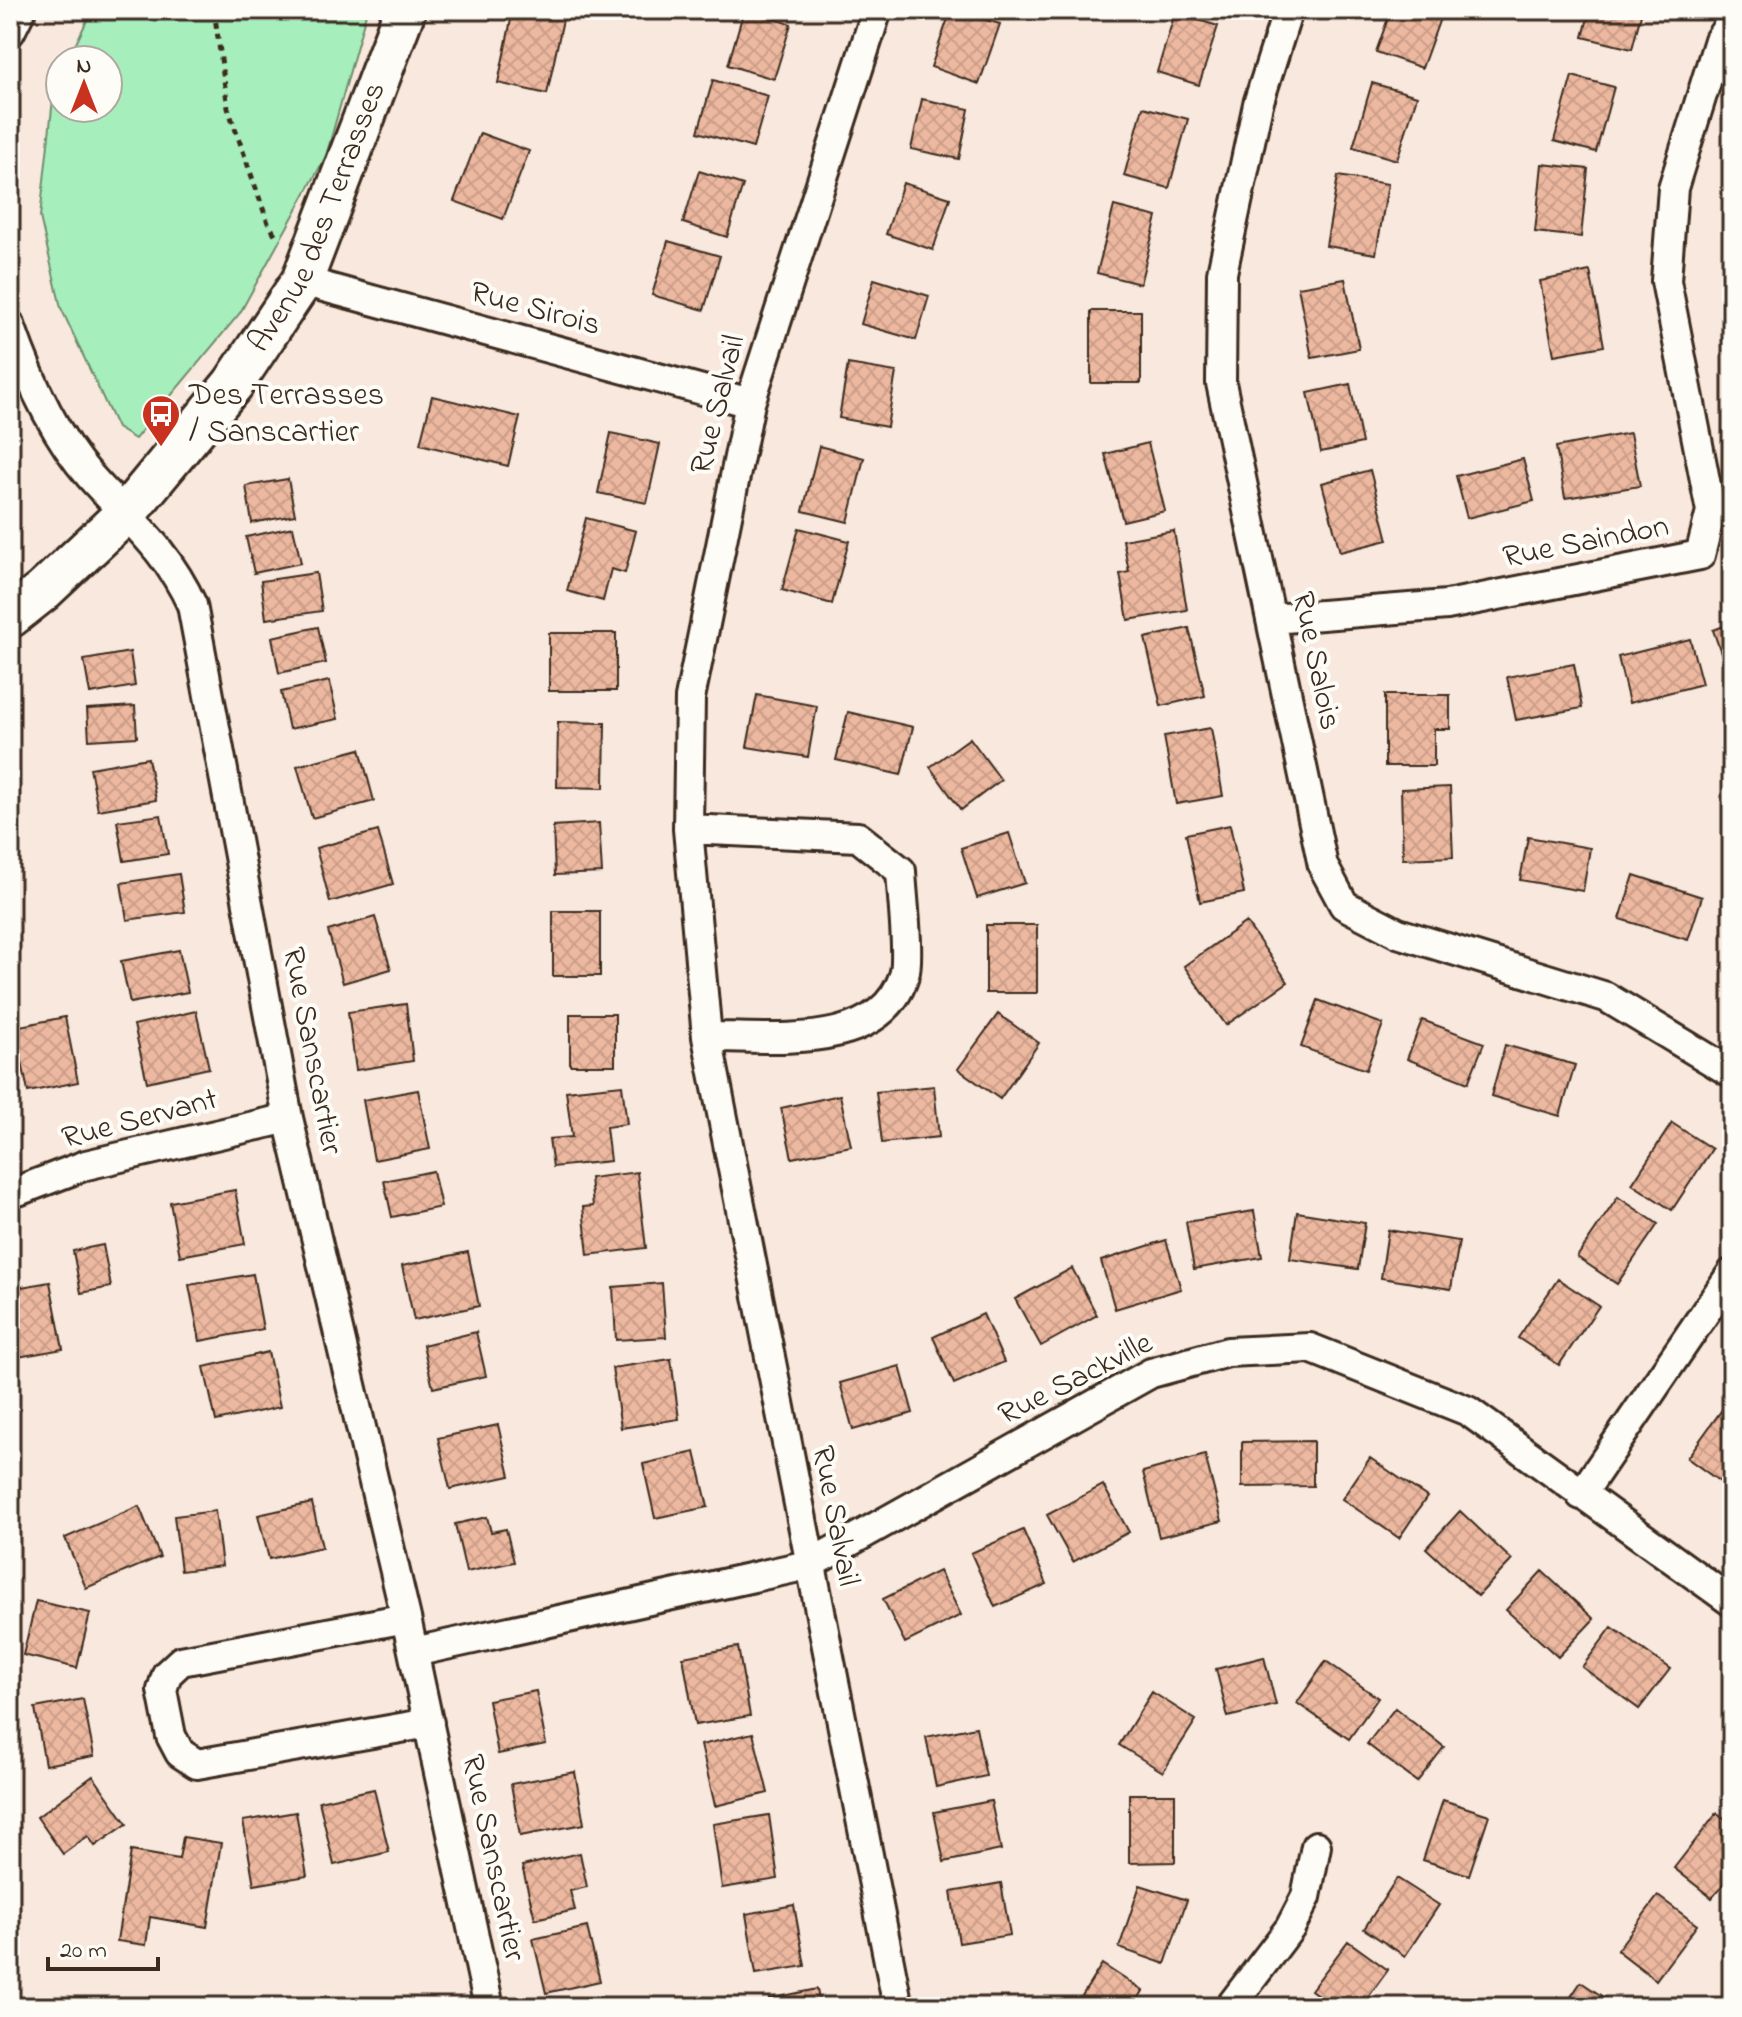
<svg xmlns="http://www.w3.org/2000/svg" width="1742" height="2017" font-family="'Indie Flower',sans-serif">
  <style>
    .green { fill: #a6eebc; stroke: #708c6d; stroke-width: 2 }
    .building { fill: url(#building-cross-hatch); stroke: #3b2a1e; stroke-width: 2 }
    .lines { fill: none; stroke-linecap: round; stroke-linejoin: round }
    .street-casing { stroke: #3b2a1e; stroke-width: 34 }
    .secondary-casing { stroke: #3b2a1e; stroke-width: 46 }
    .path { stroke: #3b2a1e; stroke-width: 5; stroke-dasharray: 6 6; stroke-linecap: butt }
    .street { stroke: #fdfcf7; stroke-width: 28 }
    .secondary { stroke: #fdfcf7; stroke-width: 40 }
    .labels { text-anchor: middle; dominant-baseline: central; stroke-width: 8; stroke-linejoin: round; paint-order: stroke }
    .street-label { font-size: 32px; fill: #3b2a1e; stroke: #fdfcf7 }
    .poi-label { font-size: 32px; fill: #3b2a1e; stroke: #fdfcf7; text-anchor: start }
  </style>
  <defs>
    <pattern id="building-cross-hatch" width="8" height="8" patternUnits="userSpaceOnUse" patternTransform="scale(2)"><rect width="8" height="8" fill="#edb8a0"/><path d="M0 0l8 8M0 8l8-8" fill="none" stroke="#cc9e89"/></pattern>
  </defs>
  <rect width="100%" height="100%" fill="#f8e8dd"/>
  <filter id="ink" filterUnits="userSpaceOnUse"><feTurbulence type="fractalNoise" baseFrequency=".0125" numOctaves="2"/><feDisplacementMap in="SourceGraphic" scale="16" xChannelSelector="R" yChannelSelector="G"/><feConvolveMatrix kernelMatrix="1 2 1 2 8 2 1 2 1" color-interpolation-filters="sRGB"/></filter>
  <g filter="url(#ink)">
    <!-- green -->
    <path class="green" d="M92 10H367L326 156 240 313 135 439 117 428 61 308 40 217 54 90 60 78V108H108V60H68Z"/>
    <!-- building -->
    <path class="building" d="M513 10H565L547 94 498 83Z
      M744 10 791 24 774 79 728 65Z
      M951 10 1000 24 979 84 931 67Z
      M1391 10H1443L1422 68 1376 52Z
      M1590 10H1642L1632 49 1583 37Z
      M1175 13 1218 26 1199 85 1157 72Z
      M1572 76 1614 87 1596 152 1554 141Z
      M713 80 768 96 753 148 698 132Z
      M1372 83 1417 96 1397 160 1353 147Z
      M922 99 969 109 959 159 911 149Z
      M1143 107 1188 119 1169 188 1124 176Z
      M480 133 529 151 503 219 454 201Z
      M1542 164 1588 169 1581 237 1535 232Z
      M699 171 743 185 727 237 683 223Z
      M1338 176 1388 184 1376 254 1326 246Z
      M903 183 950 198 933 250 886 234Z
      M1114 206 1157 217 1140 284 1097 273Z
      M668 241 720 256 704 310 652 295Z
      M1590 271 1604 346 1554 355 1540 281Z
      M874 279 929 296 916 340 861 324Z
      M1345 279 1359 349 1312 358 1298 287Z
      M1091 311H1141V383H1091Z
      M848 364 896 372 887 427 839 418Z
      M1350 384 1362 443 1321 452 1308 393Z
      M432 396 520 417 508 466 420 444Z
      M611 433 660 444 647 503 598 493Z
      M1630 433 1640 486 1565 498 1556 447Z
      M1148 443 1165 511 1123 521 1105 454Z
      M819 446 864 458 848 522 803 511Z
      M1523 459 1534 501 1467 518 1456 476Z
      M1370 470 1388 540 1340 552 1322 483Z
      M288 479 295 515 252 523 246 486Z
      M586 518 636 531 625 573 611 569 603 601 567 591Z
      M293 527 301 563 254 573 246 537Z
      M799 528 849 541 832 604 782 590Z
      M1174 531 1187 610 1128 620 1120 574 1129 572 1123 540Z
      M316 573 322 611 266 619 261 581Z
      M1732 623V681H1731L1713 630Z
      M318 627 326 663 279 673 272 637Z
      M1189 628 1205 696 1161 706 1145 638Z
      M549 633H616V691H549Z
      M1690 639 1702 684 1629 703 1618 657Z
      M130 652 135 686 90 694 84 660Z
      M1574 664 1582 708 1516 720 1507 677Z
      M329 681 338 719 289 729 281 692Z
      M757 695 817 706 808 757 747 747Z
      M1385 695H1450V729H1434V766H1385Z
      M135 706 137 737 89 740 87 709Z
      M848 712 913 727 901 775 836 760Z
      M558 722 605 723 604 788 557 787Z
      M1211 728 1223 796 1176 804 1164 736Z
      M970 738 1001 780 961 810 930 767Z
      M360 749 374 801 312 818 297 766Z
      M148 758 156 800 98 810 90 768Z
      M1450 787 1453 857 1403 859 1401 789Z
      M161 815 168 854 124 861 117 821Z
      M599 823 602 873 555 875 553 826Z
      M1230 825 1244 893 1200 902 1186 834Z
      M378 831 393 884 330 902 316 848Z
      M1009 833 1025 883 977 898 961 848Z
      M1528 837 1590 848 1583 891 1520 880Z
      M179 874 185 912 127 920 121 883Z
      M1634 875 1702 897 1688 940 1620 919Z
      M553 911H600V976H553Z
      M375 917 391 969 343 983 328 931Z
      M1246 922 1288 982 1226 1025 1184 966Z
      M986 925H1037V993H986Z
      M179 950 188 992 130 1003 121 961Z
      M1318 1000 1383 1024 1366 1070 1301 1047Z
      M406 1004 413 1061 356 1070 348 1012Z
      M196 1011 209 1068 147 1082 134 1025Z
      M570 1014H615V1065H570Z
      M998 1014 1039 1043 1000 1099 958 1069Z
      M65 1017 78 1082 28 1092 15 1027Z
      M1422 1020 1484 1043 1468 1083 1407 1059Z
      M1505 1045 1575 1065 1560 1116 1491 1096Z
      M622 1085 627 1124 606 1127 610 1161 553 1167 549 1139 572 1137 566 1091Z
      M934 1086 939 1137 882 1143 876 1092Z
      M418 1090 430 1149 374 1160 363 1100Z
      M840 1095 851 1146 792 1158 781 1108Z
      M1672 1123 1712 1149 1672 1210 1632 1184Z
      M433 1171 441 1207 392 1217 384 1181Z
      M637 1172 646 1248 588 1255 583 1207 593 1206 590 1178Z
      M235 1190 245 1244 180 1256 170 1202Z
      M1618 1197 1658 1224 1617 1284 1577 1257Z
      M1254 1211 1262 1257 1194 1269 1186 1222Z
      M1297 1212 1365 1223 1358 1269 1290 1259Z
      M1388 1230 1459 1241 1451 1289 1381 1278Z
      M1166 1240 1181 1289 1115 1309 1101 1261Z
      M103 1245 111 1287 81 1293 73 1251Z
      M468 1252 479 1306 414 1320 402 1266Z
      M1072 1268 1097 1315 1041 1346 1015 1299Z
      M253 1274 263 1329 200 1341 189 1285Z
      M1558 1279 1599 1306 1559 1365 1518 1338Z
      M50 1282 63 1349 12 1358 10 1289Z
      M662 1283 666 1337 616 1340 613 1287Z
      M983 1314 1004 1362 954 1384 933 1337Z
      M476 1332 486 1376 433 1388 423 1345Z
      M268 1352 280 1407 216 1421 204 1367Z
      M671 1359 679 1419 621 1428 612 1368Z
      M900 1366 913 1413 853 1430 840 1383Z
      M1729 1400 1732 1477 1726 1486 1687 1458Z
      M498 1425 510 1476 450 1489 438 1438Z
      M1313 1441V1486L1242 1487V1442Z
      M695 1452 708 1507 655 1518 643 1464Z
      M1205 1455 1222 1521 1159 1537 1143 1472Z
      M1370 1458 1427 1497 1399 1538 1342 1499Z
      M1103 1485 1129 1532 1073 1562 1047 1515Z
      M312 1503 322 1547 269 1559 258 1515Z
      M139 1506 160 1557 86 1588 65 1538Z
      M215 1511 222 1566 181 1571 174 1516Z
      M1460 1511 1512 1560 1478 1596 1426 1548Z
      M487 1517 491 1532 506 1529 514 1562 466 1572 455 1524Z
      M1023 1530 1047 1584 995 1607 971 1553Z
      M939 1571 961 1615 905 1643 883 1599Z
      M1542 1571 1594 1619 1558 1657 1506 1610Z
      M36 1601 90 1613 77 1668 23 1655Z
      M1612 1627 1670 1669 1639 1709 1582 1667Z
      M738 1647 750 1716 695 1725 683 1657Z
      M1264 1657 1276 1705 1228 1717 1216 1669Z
      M1326 1661 1378 1698 1349 1739 1297 1703Z
      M536 1691 546 1744 498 1754 488 1700Z
      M1152 1692 1196 1720 1163 1772 1119 1745Z
      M83 1699 94 1756 45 1765 35 1708Z
      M1395 1708 1444 1747 1417 1782 1367 1744Z
      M976 1727 986 1776 936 1787 926 1737Z
      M753 1733 768 1793 715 1806 701 1745Z
      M575 1772 584 1824 520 1836 511 1784Z
      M93 1776 127 1824 95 1846 88 1836 63 1854 37 1817Z
      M374 1789 389 1852 334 1865 319 1801Z
      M1129 1794H1175V1862L1129 1863Z
      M1443 1800 1489 1815 1469 1875 1423 1860Z
      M991 1801 1001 1850 944 1862 934 1812Z
      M296 1812 307 1876 254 1885 243 1821Z
      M1717 1813 1732 1825V1873L1712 1898 1674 1868Z
      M769 1815 778 1879 722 1888 713 1824Z
      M183 1837 221 1843 207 1927 150 1917 146 1945 117 1941 131 1851 179 1859Z
      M580 1853 587 1887 570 1891 575 1910 535 1919 522 1866Z
      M1397 1878 1439 1905 1405 1956 1364 1929Z
      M1001 1883 1010 1935 959 1943 951 1892Z
      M1140 1885 1187 1900 1165 1964 1119 1948Z
      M1658 1896 1697 1925 1656 1980 1617 1950Z
      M794 1905 805 1966 756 1974 746 1914Z
      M587 1927 600 1981 546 1993 533 1939Z
      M1348 1941 1388 1970 1361 2007H1334L1311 1990Z
      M1102 1964 1143 1991 1133 2007H1075Z
      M1581 1982 1618 2007H1564Z
      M817 1989 820 2007H771L769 1999Z"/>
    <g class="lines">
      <defs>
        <path id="street" d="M877 10 750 403 690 698 688 829 707 1037 898 2007
          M1288 10 1258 104 1222 273 1221 383 1323 866 1344 905 1398 933 1606 997 1732 1073
          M10 32 21 10
          M302 281 750 403
          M10 325C28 377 53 434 90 476 130 521 166 548 192 605L288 1118 406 1618 489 2007
          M1272 619 1447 605 1700 555 1711 511 1666 281 1673 188 1719 40 1732 21
          M688 829 858 837 901 871C902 894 910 958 904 976 879 1053 771 1036 707 1037
          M10 1194 86 1165 288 1118
          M1581 1495 1732 1273
          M406 1618 181 1661 167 1674 162 1690 171 1736 180 1753 197 1764 429 1723
          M414 1652 808 1565 1151 1373 1228 1352 1310 1348 1468 1411 1732 1602
          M1230 2007 1290 1928 1306 1897 1316 1846"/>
        <g id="secondary">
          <path id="s1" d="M10 617 43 591 127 512 233 384 302 281 405 10"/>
        </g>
      </defs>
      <!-- street casing -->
      <use href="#street" class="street-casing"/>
      <!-- secondary casing -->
      <use href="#secondary" class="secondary-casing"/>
      <!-- path -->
      <path class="path" d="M214 10 228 108 268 223 278 239"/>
      <!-- street -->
      <use href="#street" class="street"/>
      <!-- secondary -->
      <use href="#secondary" class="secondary"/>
    </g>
  </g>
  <!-- icons -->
  <defs>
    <symbol id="bus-pin" viewBox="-11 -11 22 30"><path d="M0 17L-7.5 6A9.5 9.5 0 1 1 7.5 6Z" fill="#c8321e" stroke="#fdfcf7"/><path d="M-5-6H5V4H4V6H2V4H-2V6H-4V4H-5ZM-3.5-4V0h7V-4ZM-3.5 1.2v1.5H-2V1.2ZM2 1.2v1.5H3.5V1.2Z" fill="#fff"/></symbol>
  </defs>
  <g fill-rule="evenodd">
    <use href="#bus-pin" x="139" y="392" width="44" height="60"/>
  </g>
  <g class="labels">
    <!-- street labels -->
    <g class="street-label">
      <text stroke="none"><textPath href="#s1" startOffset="512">Avenue des Terrasses</textPath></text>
      <text transform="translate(535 310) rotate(15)">Rue Sirois</text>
      <text transform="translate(719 405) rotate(-76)">Rue Salvail</text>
      <text transform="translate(1586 543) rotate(-11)">Rue Saindon</text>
      <text transform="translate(1315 661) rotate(78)">Rue Salois</text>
      <text transform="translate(311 1051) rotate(79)">Rue Sanscartier</text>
      <text transform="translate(140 1120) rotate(-15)">Rue Servant</text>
      <text transform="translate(1076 1380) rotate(-27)">Rue Sackville</text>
      <text transform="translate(834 1516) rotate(79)">Rue Salvail</text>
      <text transform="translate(492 1858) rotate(78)">Rue Sanscartier</text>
    </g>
    <!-- poi labels -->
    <g class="poi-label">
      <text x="189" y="396">Des Terrasses<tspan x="189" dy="37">/ Sanscartier</tspan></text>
    </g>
  </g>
  <!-- margin -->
  <rect width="1742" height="2017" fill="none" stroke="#fdfcf7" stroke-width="40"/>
  <rect x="20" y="20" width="1702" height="1977" fill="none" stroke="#3b2a1e" stroke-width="3" filter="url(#ink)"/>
  <!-- north arrow -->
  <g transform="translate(84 84)"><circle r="38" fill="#fdfcf7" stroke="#afa8a0" stroke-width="2"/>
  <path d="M0-6L14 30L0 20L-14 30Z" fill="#c8321e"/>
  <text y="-12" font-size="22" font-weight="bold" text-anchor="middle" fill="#3b2a1e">N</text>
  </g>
  <!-- scale -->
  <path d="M48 1957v12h110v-12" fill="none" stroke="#3b2a1e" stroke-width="4"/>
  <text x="60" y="1957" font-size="24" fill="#3b2a1e" stroke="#fdfcf7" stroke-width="6" paint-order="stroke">20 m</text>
</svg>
